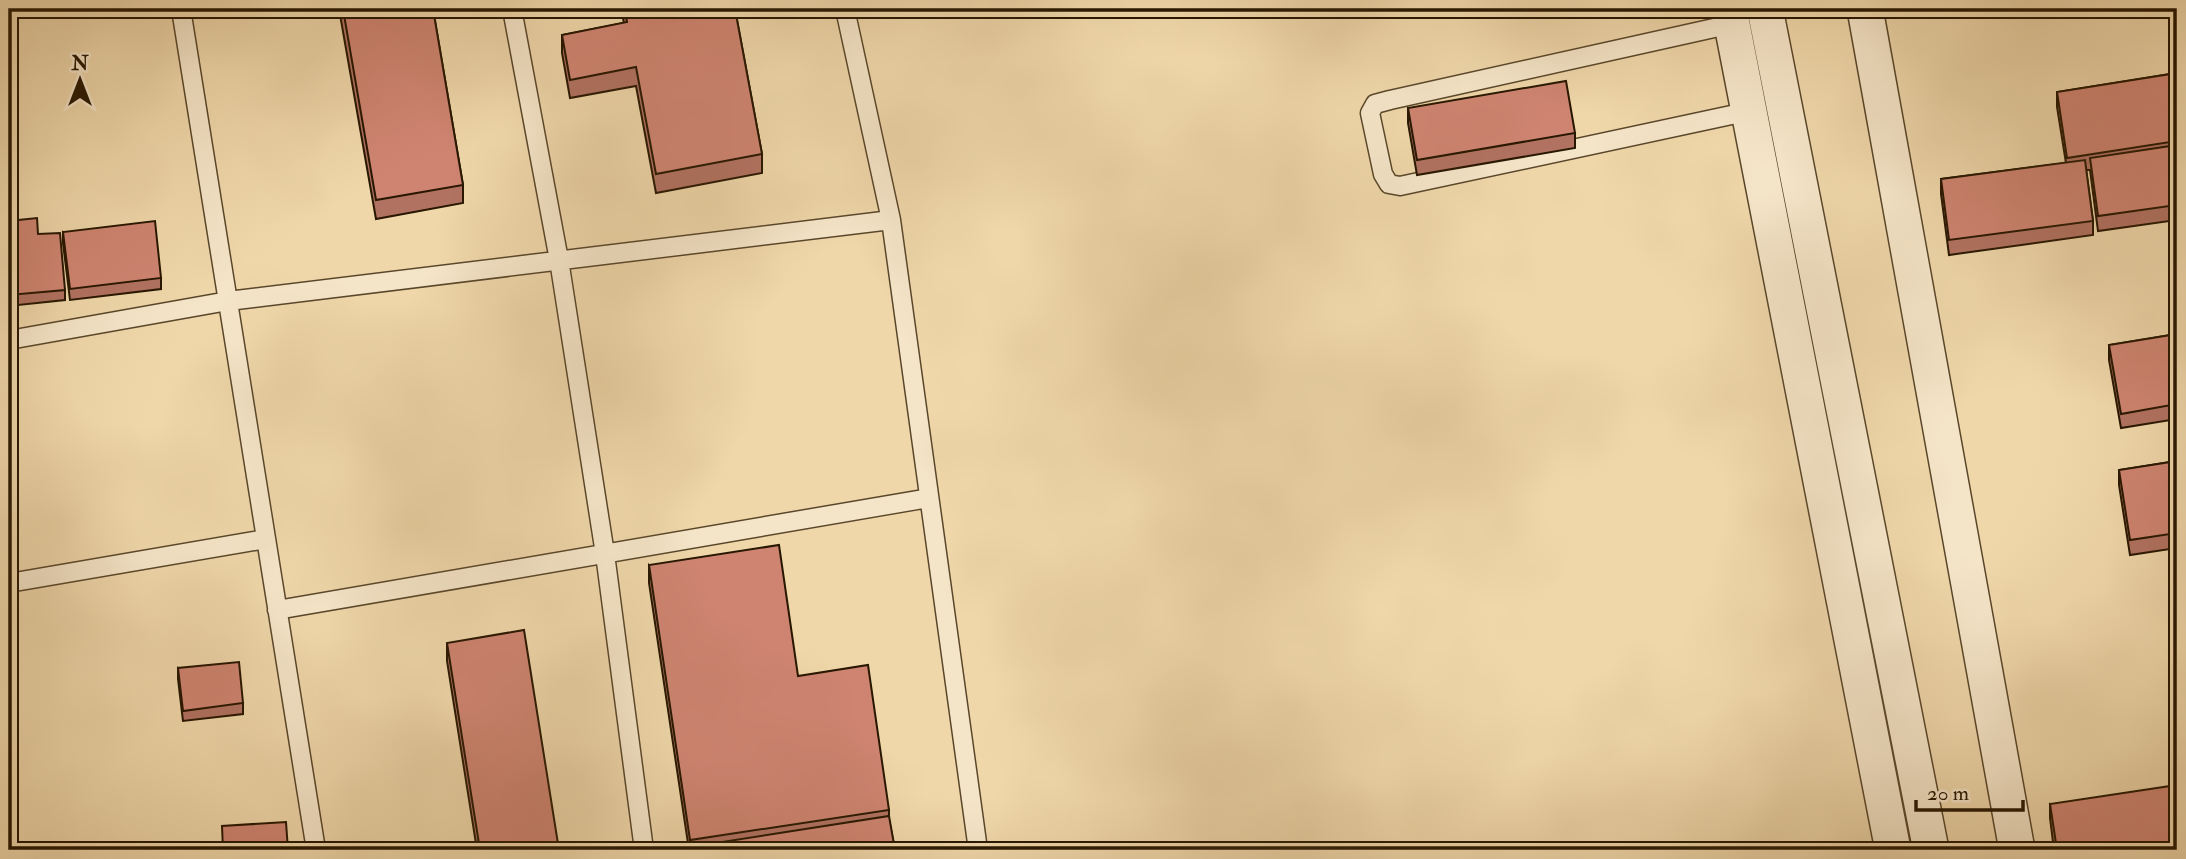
<svg xmlns="http://www.w3.org/2000/svg" width="2186" height="859" font-family="'IM FELL Double Pica',serif">
  <style>
    .lines { fill: none; stroke-linecap: round; stroke-linejoin: round }
    .lane-casing { stroke: #5a472b; stroke-width: 21 }
    .street-casing { stroke: #5a472b; stroke-width: 38 }
    .lane { stroke: #f5e5c8; stroke-width: 18 }
    .street { stroke: #f5e5c8; stroke-width: 35 }
    .wall { fill: #b17261; stroke: #281701; stroke-width: 2 }
    .building { fill: #ce8471; stroke: #281701; stroke-width: 2 }
  </style>
  <rect width="100%" height="100%" fill="#efd7aa"/>
  <filter id="stains"><feTurbulence type="fractalNoise" baseFrequency=".00286" numOctaves="4"/><feColorMatrix values="0 0 0 0 .2 0 0 0 0 .09 0 0 0 0 .02 0 0 0 .5 -.17"/></filter>
  <radialGradient id="worn" r=".72"><stop offset=".6" stop-color="#630" stop-opacity="0"/><stop offset="1" stop-color="#630" stop-opacity=".3"/></radialGradient>
  <g class="lines">
    <defs>
      <path id="lane" d="M181 9 316 850
        M512 9 559 260 605 554 644 850
        M845 9 891 220 978 850
        M1732 24 1390 100 1375 104 1370 113 1383 174 1389 184 1400 186 1750 111
        M9 340 228 301 891 220
        M9 583 266 539
        M277 610 929 498"/>
      <path id="street" d="M1729 9 1893 850
        M1765 9 1931 850
        M1865 9 2017 850"/>
    </defs>
    <!-- lane casing -->
    <use href="#lane" class="lane-casing"/>
    <!-- street casing -->
    <use href="#street" class="street-casing"/>
    <!-- lane -->
    <use href="#lane" class="lane"/>
    <!-- street -->
    <use href="#street" class="street"/>
  </g>
  <!-- wall -->
  <path class="wall" d="M339 9H433L463 185V203L376 219Z
    M621 9H735L762 154V173L656 193 636 86 570 98 562 53V35L624 23Z
    M2177 73V220L2098 231 2090 170H2086L2093 221V235L1949 255 1941 194V179L2066 163 2057 107V92Z
    M1408 108 1575 133V148L1417 175 1408 123Z
    M9 221 38 234 65 290V300L9 306Z
    M63 232 161 278V289L70 300 63 243Z
    M2177 334V419L2121 428 2109 360V345Z
    M2177 461V548L2130 555 2119 485V470Z
    M649 565 798 676 889 810V819L895 850H689L649 583Z
    M447 643 559 850H477L447 661Z
    M2177 663V737L2170 679V664Z
    M178 668 243 703V714L183 721 178 679Z
    M2050 804 2177 850H2054L2050 818Z"/>
  <!-- building -->
  <path class="building" d="M343 9H433L463 185 376 200Z
    M625 9H735L762 154 656 174 636 67 570 80 562 35 627 22Z
    M2177 73V141L2067 158 2057 92Z
    M1566 81 1575 133 1417 160 1408 108Z
    M2177 145V205L2098 216 2090 158Z
    M2085 160 2093 221 1949 240 1941 179Z
    M37 218 38 234 60 233 65 290 9 295V221Z
    M155 221 161 278 70 289 63 232Z
    M2177 334V404L2121 414 2109 345Z
    M2177 461V533L2130 540 2119 470Z
    M779 545 798 676 868 665 889 810 690 840 649 565Z
    M524 630 559 850H480L447 643Z
    M239 662 243 703 183 711 178 668Z
    M2177 663V722L2170 664Z
    M2177 785V850H2057L2050 804Z
    M889 816 895 850H696V846Z
    M286 822 288 850H223L222 826Z"/>
  <!-- margin -->
  <rect width="2186" height="859" fill="none" stroke="#efd7aa" stroke-width="35"/>
  <rect x="10" y="10" width="2165" height="838" fill="none" stroke="#281701" stroke-width="3.5"/>
  <rect x="18" y="18" width="2151" height="824" fill="none" stroke="#281701" stroke-width="2"/>
  <!-- north arrow -->
  <g transform="translate(80 80)" stroke="#f5e5c8" stroke-width="5" paint-order="stroke">
  <path d="M0-5L12 26L0 18L-12 26Z" fill="#281701"/>
  <text y="-10" font-size="19" font-weight="bold" text-anchor="middle" fill="#281701">N</text>
  </g>
  <!-- scale -->
  <path d="M1916 800v10h107v-10" fill="none" stroke="#281701" stroke-width="3.5"/>
  <text x="1927" y="800" font-size="21" fill="#281701" stroke="#f5e5c8" stroke-width="5" paint-order="stroke">20 m</text>
  <rect width="100%" height="100%" filter="url(#stains)"/>
  <rect width="100%" height="100%" fill="url(#worn)"/>
</svg>
